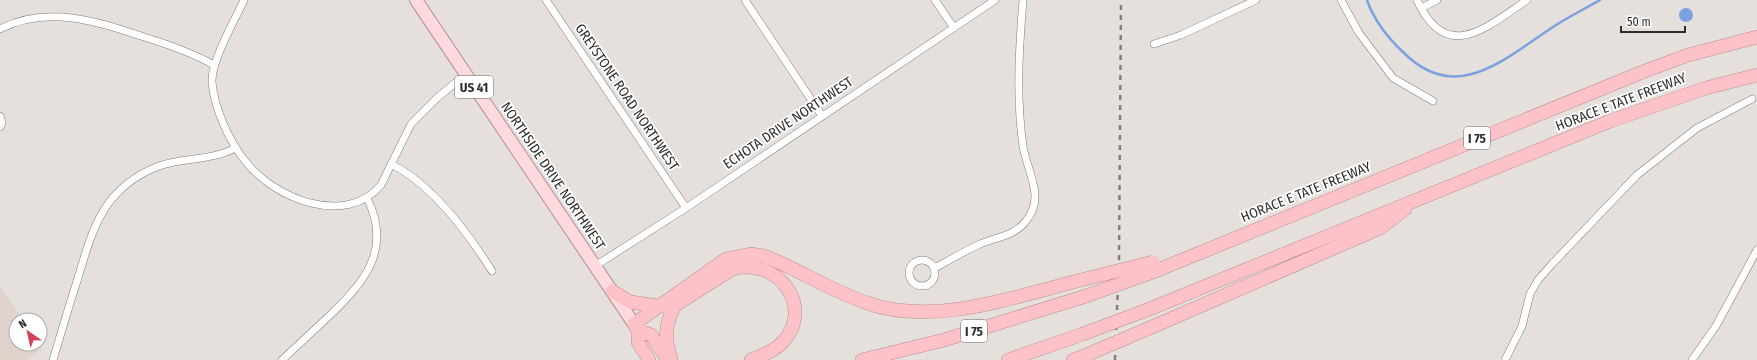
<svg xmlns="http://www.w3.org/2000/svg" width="1757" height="360" font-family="'Fira Sans Condensed',sans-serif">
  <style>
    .built { fill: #dfd3cc }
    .water { fill: #7da1df }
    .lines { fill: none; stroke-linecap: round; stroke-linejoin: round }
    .stream { stroke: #7da1df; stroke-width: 2.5 }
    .street-casing { stroke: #817c79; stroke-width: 8 }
    .primary-casing { stroke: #b58e91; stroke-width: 14 }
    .highway-casing { stroke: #b58e91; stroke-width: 14 }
    .street { stroke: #fff; stroke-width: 7 }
    .primary { stroke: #fedade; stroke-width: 12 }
    .highway { stroke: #fdc2c8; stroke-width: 13 }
    .rail { stroke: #837f7e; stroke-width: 2.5; stroke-dasharray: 5 5; stroke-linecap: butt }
    .highway-bridge-casing { stroke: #b58e91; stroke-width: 14; stroke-linecap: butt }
    .highway-bridge { stroke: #fdc2c8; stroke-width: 13 }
    .labels { text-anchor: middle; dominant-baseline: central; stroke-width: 3.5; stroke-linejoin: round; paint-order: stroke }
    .shield { fill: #fff; stroke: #6d6c6b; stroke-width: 1 }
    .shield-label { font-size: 13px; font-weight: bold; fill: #2f2d2c }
    .street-label { font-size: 14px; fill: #2f2d2c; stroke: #fff }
  </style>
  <rect width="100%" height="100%" fill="#e6e0dd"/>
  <!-- built -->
  <path class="built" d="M0 286 23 320H16V344H38L42 349 26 360H0Z"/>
  <!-- water -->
  <path class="water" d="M1679 15a7 7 0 1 1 14 0a7 7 0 1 1-14 0Z"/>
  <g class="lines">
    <!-- stream -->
    <path class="stream" d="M1367 0C1374 20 1388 38 1403 52 1455 105 1503 60 1550 29 1566 18 1583 10 1600 0"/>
    <defs>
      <path id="street" d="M244 0C235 20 211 61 212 82 214 107 229 142 246 162 275 199 346 227 381 185L411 124 437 98 466 74
        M546 0 686 208
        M745 0 822 116
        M935 0 954 28
        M1341 0 1359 33 1393 78 1433 101
        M1417 0C1446 64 1486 28 1527 0
        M1421 8 1437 0
        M0 29C47 5 95 21 141 36 167 44 191 52 214 65
        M1154 44 1181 35 1256 0
        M0 116 2 123 0 127
        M391 164C432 184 468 233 492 271
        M909 273a13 13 0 1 1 26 0a13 13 0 1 1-26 0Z
        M595 266 686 208 995 0
        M935 268C949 260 963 252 978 245 994 237 1014 237 1026 221 1046 197 1027 172 1023 146 1016 97 1019 49 1023 0
        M53 360C61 333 69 306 78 278 93 227 104 187 159 166 184 157 212 161 235 148
        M282 360C297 346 312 332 327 318 364 283 393 250 367 198
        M1505 360 1522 326 1530 294 1538 280 1553 263 1637 175 1697 128 1752 99
        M1692 360 1716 326 1757 250"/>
      <path id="primary" d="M416 0 634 324"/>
      <path id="highway" d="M1153 272 1645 71 1688 55 1757 37
        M612 291 630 302 658 306
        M1152 308 1610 121 1706 88 1757 75
        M669 309 732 269C778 256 815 307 783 342 774 351 763 355 751 360
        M1152 327 1380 228 1405 209
        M638 330V342L649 360
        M671 358C664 338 665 323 676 304
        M668 360 651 335 638 330 634 324 726 259 751 254 764 256C799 269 831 291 867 303 935 327 1016 296 1085 279
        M862 360 944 340 1086 296
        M1008 360 1083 334
        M1073 360 1084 356"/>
    </defs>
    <!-- street casing -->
    <use href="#street" class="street-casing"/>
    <!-- primary casing -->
    <use href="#primary" class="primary-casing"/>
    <!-- highway casing -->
    <use href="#highway" class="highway-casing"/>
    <!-- street -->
    <use href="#street" class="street"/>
    <!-- primary -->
    <use href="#primary" class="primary"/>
    <!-- highway -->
    <use href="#highway" class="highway"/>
    <!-- rail -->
    <path class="rail" d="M1115 360 1119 259 1121 0"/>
    <defs>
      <path id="highway-bridge" d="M1085 279 1153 262
        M1086 296 1153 272
        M1083 334 1152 308
        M1084 356 1152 327"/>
    </defs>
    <!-- highway-bridge casing -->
    <use href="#highway-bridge" class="highway-bridge-casing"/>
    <!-- highway-bridge -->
    <use href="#highway-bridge" class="highway-bridge"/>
  </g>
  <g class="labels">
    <!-- shield labels -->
    <g class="shield">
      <rect x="455" y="76" width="38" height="22" rx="3"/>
      <rect x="1464" y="127" width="26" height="22" rx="3"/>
      <rect x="961" y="320" width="26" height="22" rx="3"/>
    </g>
    <g class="shield-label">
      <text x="474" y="87">US 41</text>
      <text x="1477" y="138">I 75</text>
      <text x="974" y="331">I 75</text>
    </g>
    <!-- street labels -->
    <g class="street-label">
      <text transform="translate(627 97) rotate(56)">GREYSTONE ROAD NORTHWEST</text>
      <text transform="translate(1621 102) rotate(-21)">HORACE E TATE FREEWAY</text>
      <text transform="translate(788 123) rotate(-34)">ECHOTA DRIVE NORTHWEST</text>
      <text transform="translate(553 176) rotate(56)">NORTHSIDE DRIVE NORTHWEST</text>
      <text transform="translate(1306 192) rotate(-22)">HORACE E TATE FREEWAY</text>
    </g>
  </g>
  <!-- north arrow -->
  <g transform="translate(28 332) rotate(326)"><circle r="19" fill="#ffffff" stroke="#acabab"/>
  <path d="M0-3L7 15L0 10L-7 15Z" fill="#d3435a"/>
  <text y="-6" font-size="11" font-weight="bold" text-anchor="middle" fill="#2f2d2c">N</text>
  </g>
  <!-- scale -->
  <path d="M1621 26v6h64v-6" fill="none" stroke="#2f2d2c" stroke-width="2"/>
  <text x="1627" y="26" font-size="12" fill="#2f2d2c" stroke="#ffffff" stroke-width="3" paint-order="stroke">50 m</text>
</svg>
